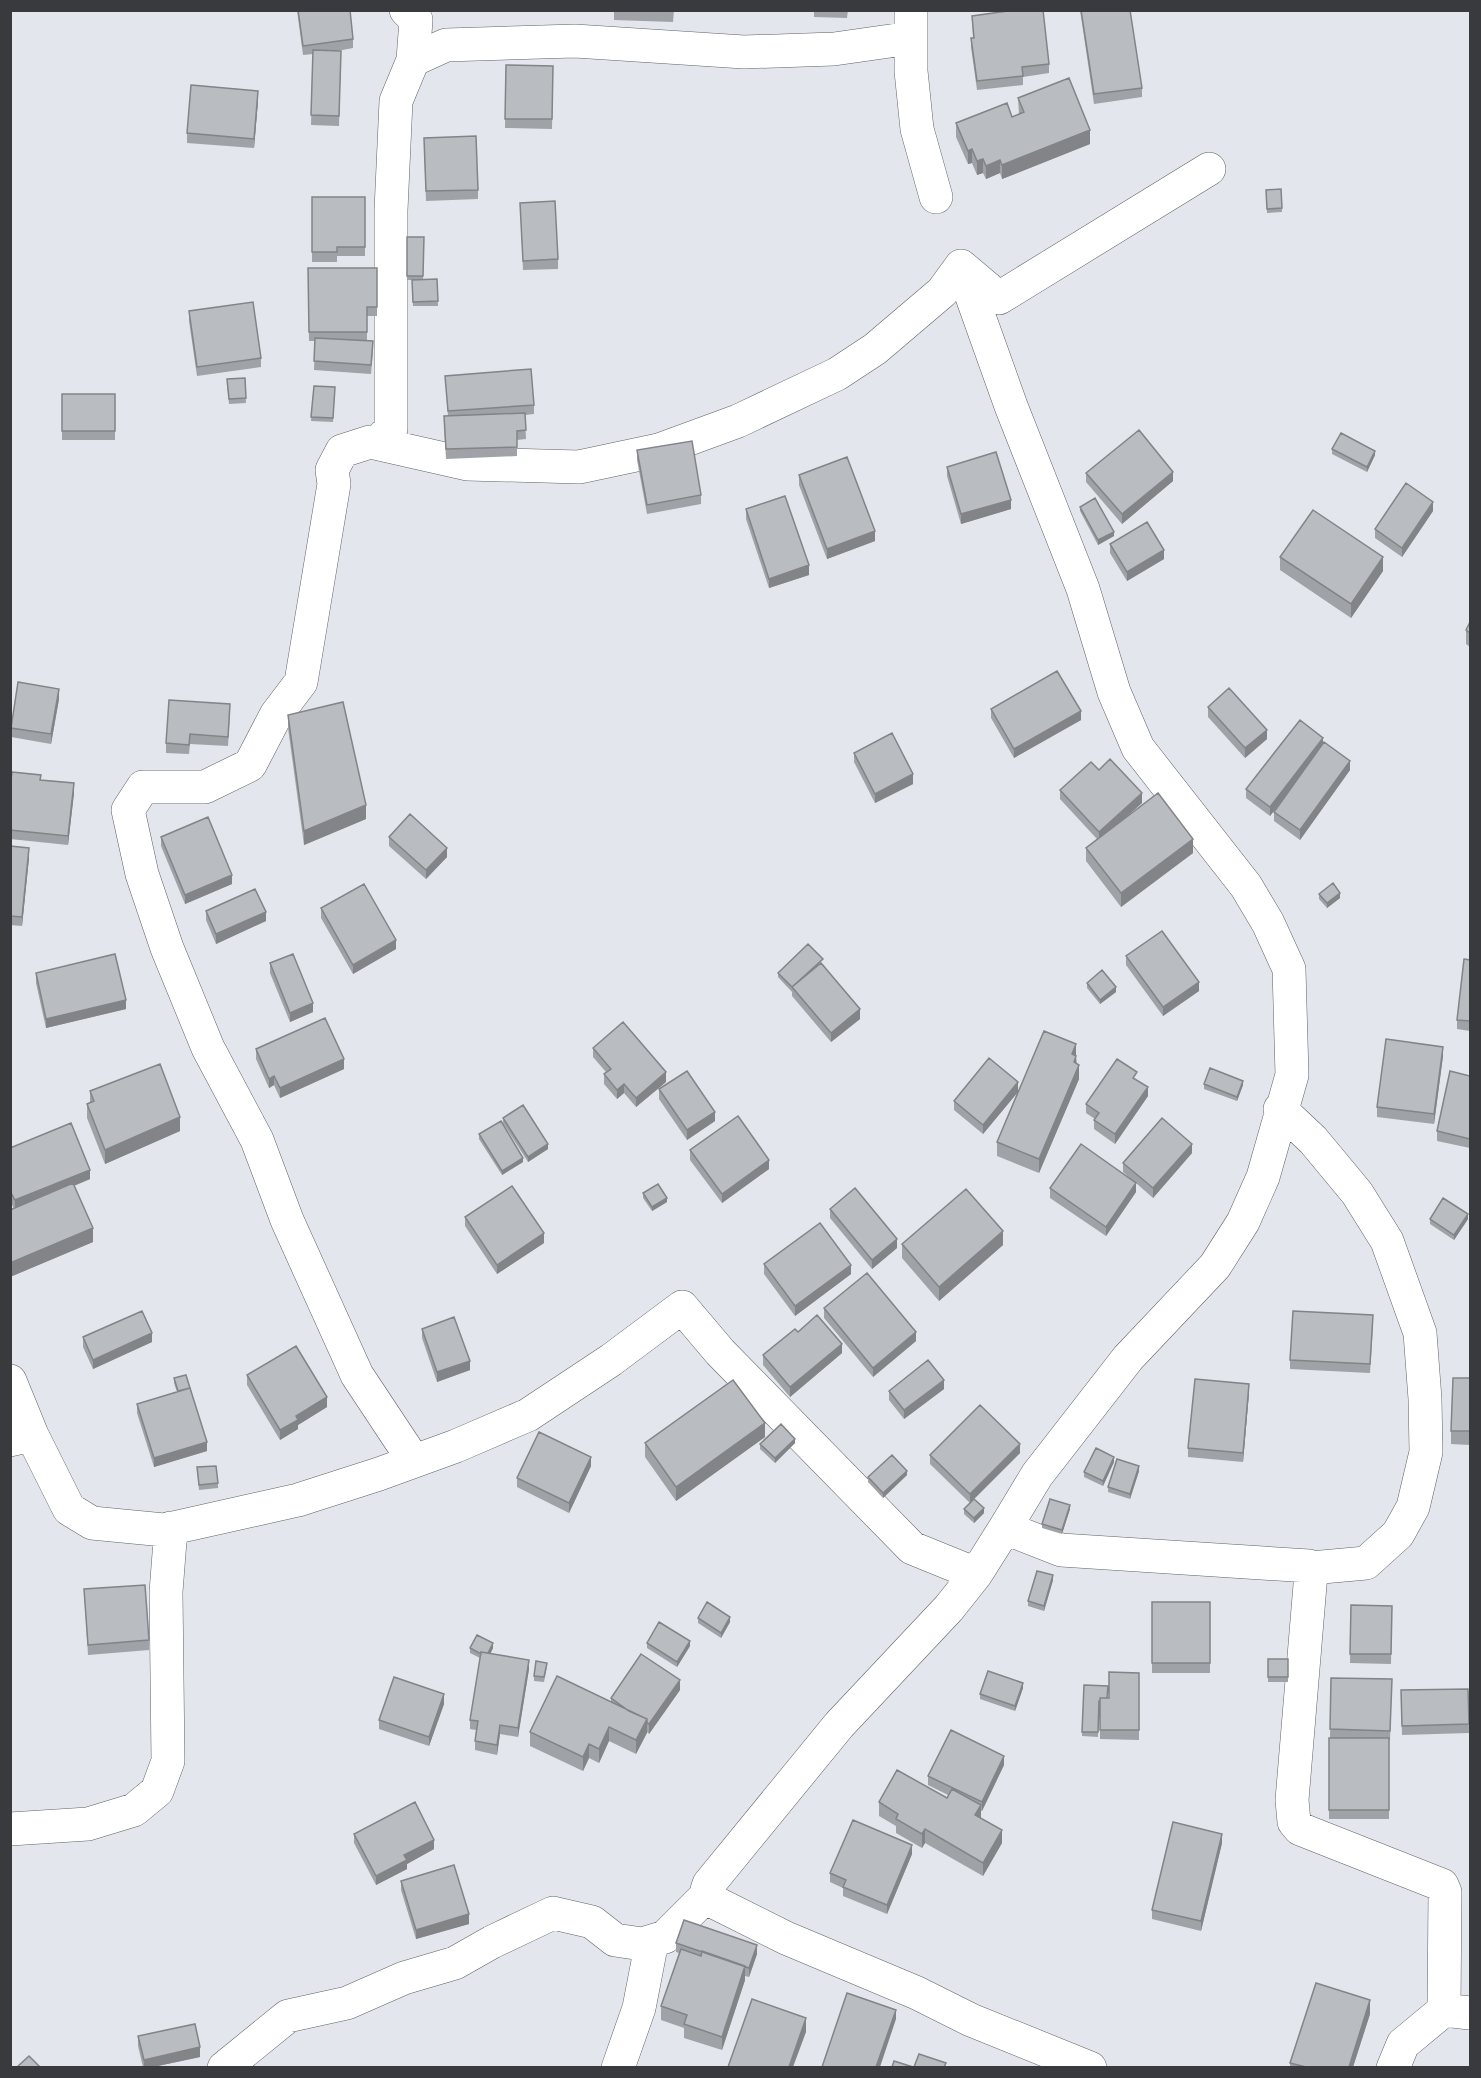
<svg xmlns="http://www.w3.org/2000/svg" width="1481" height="2078" font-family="'Archivo Narrow',sans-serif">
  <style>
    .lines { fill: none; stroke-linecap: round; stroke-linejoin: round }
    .minor-casing { stroke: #606267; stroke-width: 34 }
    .minor { stroke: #fff; stroke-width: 33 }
    .wall { fill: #9fa2a6 }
    .shaded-wall { fill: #828487 }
    .building { fill: #b9bcc1; stroke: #828487; stroke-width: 1.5 }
  </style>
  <rect width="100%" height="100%" fill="#e3e6ec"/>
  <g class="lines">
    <defs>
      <path id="minor" d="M406 10 416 20 413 60
        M911 10V71L917 129 936 197
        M961 266 1011 406 1083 589 1114 692 1138 748 1246 886 1268 923 1289 969 1292 1075 1263 1177 1243 1222 1215 1266 1128 1358 1037 1475 1005 1528 1061 1550 1309 1566 1311 1573 1292 1800 1294 1822 1300 1829 1442 1885 1445 1892 1444 2010 1470 2013
        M961 266 999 298 1209 169
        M377 443 391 429V210L396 101 413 60 446 45 575 41 744 52 834 49 911 38
        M1280 1109 1313 1140 1357 1193 1387 1241 1420 1333 1425 1399 1426 1452 1413 1507 1398 1534 1366 1563 1311 1568
        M10 1381 32 1435
        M10 1440 32 1435 69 1509 92 1523 164 1530 298 1500 379 1474 456 1446 528 1415 611 1360 682 1307 720 1352 912 1548 976 1574
        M414 1461 357 1375 287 1220 257 1140 208 1048 167 948 142 874 128 810 143 787H205L250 765 276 715 301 682 334 484 332 470 342 451 370 442 467 464 579 467 659 450 738 421 837 374 875 349 942 292 961 266
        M1005 1528 976 1574 949 1608 839 1725 709 1884 707 1890 710 1900 786 1938 917 1993 971 2020 1090 2068
        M10 1829 88 1824 134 1810 157 1791 168 1761 166 1592 171 1528
        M224 2068 288 2016 347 2003 404 1978 455 1963 492 1942 553 1913 592 1922 615 1940 642 1944 665 1937 707 1895
        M618 2068 639 2008 652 1941
        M1393 2068 1403 2044 1444 2010"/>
    </defs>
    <!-- minor casing -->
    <use href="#minor" class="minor-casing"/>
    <!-- minor -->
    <use href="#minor" class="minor"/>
  </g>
  <!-- wall -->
  <path class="wall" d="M297 10H350L353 39V48L337 51H341L339 126 311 125 313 54 303 55Z
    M614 10H674L673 22 614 20Z
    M814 10H848L847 18 814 17Z
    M1080 10H1130L1142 88V97L1094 104Z
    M972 16 1049 64V73L1023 77V85L977 90 971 47V38H973Z
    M506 65 553 66 552 129 505 128Z
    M1018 98 1090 144 1002 179 1000 173 986 179 983 173 977 175 972 163 968 164 956 137V123L1012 117 1019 114Z
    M258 101 254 148 187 143V133Z
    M424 147 478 190V199L426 201Z
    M1281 189 1282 212 1267 213 1266 190Z
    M312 197H365V256H337V262H312Z
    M520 203 558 259V269L523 270Z
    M407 237H424L423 279H437L438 306H413L412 280H407Z
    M308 268H377V316H367V341L373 351 371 374 314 370 315 341H309Z
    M189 311 261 358V367L197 376 189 321Z
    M445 376 534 405V414L525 415 526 439 517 440V456L446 459 444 425 448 416Z
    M245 378 246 403 229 404 227 384Z
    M314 386 335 387 333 422 311 421Z
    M62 394H115V440H62Z
    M1332 449 1375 455 1367 472 1332 454Z
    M637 450 701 495V504L647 514 637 460Z
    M947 467 1011 509 961 524 947 476Z
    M1086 473 1173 481 1122 524 1086 482Z
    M799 475 875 541 827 559 799 485Z
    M1080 507 1114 536 1098 545 1080 511Z
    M746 509 809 575 769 588 746 519Z
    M1433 511 1402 557 1375 538V529Z
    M1110 544 1164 559 1127 581 1110 553Z
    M1280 557 1383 571 1351 618 1280 570Z
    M1470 622V647L1466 644V630Z
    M59 699 51 744 11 737V728Z
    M1208 707 1267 739 1245 758 1208 717Z
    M991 709 1081 720 1014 758 991 718Z
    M230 713 228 746 190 744 189 754 166 753V743Z
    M288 715 366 819 304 845 288 728Z
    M1323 744 1350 770 1300 840 1274 821V812L1285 796 1270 816 1246 798V789Z
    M854 753 913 784 875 803 854 762Z
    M1099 770 1142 803 1121 821 1193 853 1121 907 1086 861V848L1097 839 1060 799V790Z
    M10 787 74 793 68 845 10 839Z
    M161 837 232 884 185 904 161 846Z
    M389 837 447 857 426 879 389 846Z
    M10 846 29 858 22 926 10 925Z
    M1319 894 1340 898 1327 908 1319 899Z
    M321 908 396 949 353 974 321 918Z
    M206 911 266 921 216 944 206 920Z
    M1126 956 1199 991 1163 1016 1126 965Z
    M1470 960V1031L1457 1029V1020Z
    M270 963 313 1012 290 1022 270 973Z
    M823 964 860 1019 831 1042 792 996V992L778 977V973Z
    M36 973 126 1009 46 1028 36 983Z
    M1087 983 1116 992 1100 1004 1087 988Z
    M593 1048 666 1082 636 1107 624 1093 617 1099 604 1084V1074L606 1072 593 1057Z
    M256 1049 344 1069 280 1098 274 1085 269 1088 256 1059Z
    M1076 1056 1079 1079 1039 1173 997 1156V1142L1017 1093 983 1134 954 1110V1101L1018 1091Z
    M1443 1056 1434 1124 1377 1117V1107Z
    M1470 1076V1148L1437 1141V1131Z
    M1137 1080 1148 1096 1115 1144 1094 1129V1120L1095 1119 1086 1113V1104Z
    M1204 1084 1243 1085 1237 1101 1204 1089Z
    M659 1089 715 1121 687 1140 659 1099Z
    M90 1091 180 1131 105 1164 87 1118V1104L90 1102Z
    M503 1118 548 1149 528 1162 503 1123Z
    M479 1134 523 1162 502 1175 479 1139Z
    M10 1148 90 1179 74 1186 93 1242 10 1277V1210L14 1209 10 1200Z
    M690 1150 769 1169 722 1203 690 1160Z
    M1192 1153 1153 1198 1136 1183V1192L1106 1236 1050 1198V1188L1133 1181 1123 1172V1163Z
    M643 1193 667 1202 652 1211 643 1198Z
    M830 1209 897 1248 872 1269 830 1218Z
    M465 1217 544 1243 497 1274 465 1226Z
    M1430 1219H1468L1454 1240 1430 1224Z
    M902 1244 1003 1245 939 1301 902 1258Z
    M764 1264 851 1274 795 1316 764 1274Z
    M824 1308 916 1341 873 1377 824 1318Z
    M1373 1325 1370 1373 1290 1369V1360Z
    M422 1329 470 1370 437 1382 422 1338Z
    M798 1332 842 1353 790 1397 763 1365V1355Z
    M83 1337 152 1342 93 1369 83 1347Z
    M247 1375 327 1407 298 1425V1429L280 1440 247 1385Z
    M174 1378 207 1451 154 1467 137 1413V1404L177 1392 174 1383Z
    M1470 1378V1445L1451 1444V1431Z
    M944 1389 904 1419 889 1400V1391Z
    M1249 1393 1243 1462 1188 1457V1448Z
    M765 1437 676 1501 645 1457V1443Z
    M795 1443 775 1463 760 1449V1444Z
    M1020 1453 970 1503 930 1464V1455Z
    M1114 1462 1103 1486 1084 1477V1472Z
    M591 1466 569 1513 517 1487V1478Z
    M197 1467 218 1483V1488L199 1490Z
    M1139 1471 1130 1499 1108 1492V1487Z
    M907 1475 883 1498 868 1482V1477Z
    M964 1509 984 1513 974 1523 964 1514Z
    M1070 1509 1062 1534 1042 1528V1524Z
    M1053 1580 1044 1611 1028 1606V1601Z
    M84 1589 149 1640V1650L88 1655Z
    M1152 1602H1210V1673H1152Z
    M1351 1605 1392 1606 1391 1664 1350 1663Z
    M698 1618 730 1622 721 1638 698 1623Z
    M647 1643 690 1646 677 1667 647 1648Z
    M470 1648H493L490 1654 529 1669 518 1737 500 1734 497 1755 475 1750V1741L476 1730 470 1729V1720L480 1658 470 1653Z
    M1268 1659H1288V1682H1268Z
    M547 1667 544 1682 534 1681V1676Z
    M1139 1673V1740L1100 1739V1706H1099L1098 1737 1082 1736 1084 1685 1107 1698H1109Z
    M1331 1678 1392 1679 1390 1740H1389V1819H1329V1738H1330Z
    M1023 1688 1015 1711 980 1699V1694Z
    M1468 1689 1469 1733 1402 1735 1401 1690Z
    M680 1690 649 1734 647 1732 636 1754 609 1741 599 1763 589 1758 583 1771 530 1746V1732L611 1702V1698Z
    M444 1704 429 1746 379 1729V1720Z
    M1004 1765 982 1811H981V1818L1002 1843 983 1876 925 1843 922 1848 896 1833V1826L879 1816V1802L947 1798 948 1795 928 1785V1776Z
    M354 1834 434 1849 407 1864V1869L376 1885 354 1843Z
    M1222 1843 1201 1931 1152 1919V1910Z
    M912 1854 887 1914 843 1896V1888L830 1882V1873Z
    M401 1881 469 1924 416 1939 401 1890Z
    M676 1943 757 1954 749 1977 745 1976V1980L722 2050 684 2038V2028L661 2020V2006L679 1953 676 1952Z
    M1370 2014 1353 2067H1290V2063Z
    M138 2036 200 2057 153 2067H143L138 2046Z"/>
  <!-- shaded-wall -->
  <path class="shaded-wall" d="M258 91V101L254 148V139Z
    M1090 130V144L1002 179V165Z
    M972 149V163L968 164V151Z
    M983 159V173L977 175V161Z
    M1000 160V173L986 179V166Z
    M1375 451V455L1367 472V467Z
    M1173 472V481L1122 524V514Z
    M1011 500V509L961 524V514Z
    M1433 502V511L1402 557V548Z
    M875 531V541L827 559V549Z
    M1114 532V536L1098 545V540Z
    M1164 550V559L1127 581V572Z
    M1383 557V571L1351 618V604Z
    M809 565V575L769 588V579Z
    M59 689V699L51 744V734Z
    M1081 711V720L1014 758V749Z
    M1267 730V739L1245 758V748Z
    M1323 738V747L1270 816V807Z
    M1350 761V770L1300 840V830Z
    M913 774V784L875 803V794Z
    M74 783V793L68 845V836Z
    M1142 793V803L1099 841V832Z
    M366 805V819L304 845V831Z
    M1193 839V853L1121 907V893Z
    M29 848V858L22 926V917Z
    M447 848V857L426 879V870Z
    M232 875V884L185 904V895Z
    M1340 893V898L1327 908V903Z
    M266 912V921L216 944V934Z
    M396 940V949L353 974V965Z
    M1199 982V991L1163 1016V1007Z
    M1116 987V992L1100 1004V1000Z
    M126 1000V1009L46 1028V1019Z
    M313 1003V1012L290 1022V1013Z
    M860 1009V1019L831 1042V1033Z
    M1076 1044V1070L1072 1054Z
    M1443 1047V1056L1434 1124V1114Z
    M344 1059V1069L280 1098V1088Z
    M1079 1065V1079L1039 1173V1159Z
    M666 1072V1082L636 1107V1098Z
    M274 1076V1085L269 1088V1079Z
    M1243 1081V1085L1237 1101V1097Z
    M1018 1082V1092L983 1134V1125Z
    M624 1084V1093L617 1099V1090Z
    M1148 1087V1096L1115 1144V1134Z
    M715 1112V1121L687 1140V1130Z
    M180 1117V1131L105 1164V1150Z
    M548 1144V1149L528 1162V1157Z
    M1192 1144V1153L1153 1198V1188Z
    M523 1158V1162L502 1175V1171Z
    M769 1160V1169L722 1203V1194Z
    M90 1170V1179L15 1210V1200Z
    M1136 1183V1192L1106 1236V1227Z
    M667 1198V1202L652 1211V1207Z
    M1468 1214V1219L1454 1240V1235Z
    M93 1228V1242L10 1277V1263Z
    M1003 1231V1245L939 1301V1287Z
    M544 1233V1243L497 1274V1265Z
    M897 1239V1248L872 1269V1260Z
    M851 1265V1274L795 1316V1306Z
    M916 1332V1341L873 1377V1368Z
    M152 1333V1342L93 1369V1360Z
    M842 1344V1353L790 1397V1387Z
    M470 1361V1370L437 1382V1372Z
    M944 1380V1389L904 1419V1410Z
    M1249 1384V1393L1243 1462V1453Z
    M327 1397V1407L298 1425V1429L280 1440V1430L296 1416Z
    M765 1423V1437L676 1501V1487Z
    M795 1439V1443L775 1463V1458Z
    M207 1442V1451L154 1467V1458Z
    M1020 1444V1453L970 1503V1494Z
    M591 1457V1466L569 1513V1503Z
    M1114 1457V1462L1103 1486V1481Z
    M1139 1466V1471L1130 1499V1494Z
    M907 1471V1475L883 1498V1493Z
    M1070 1505V1509L1062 1534V1530Z
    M984 1508V1513L974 1523V1518Z
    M1053 1575V1580L1044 1611V1606Z
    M730 1617V1622L721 1638V1633Z
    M690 1641V1646L677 1667V1662Z
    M493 1643V1648L487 1661V1656Z
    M529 1660V1669L518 1737V1728Z
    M680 1680V1690L649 1734V1724Z
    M1023 1683V1688L1015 1711V1706Z
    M444 1694V1704L429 1746V1737Z
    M647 1719V1733L636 1754V1740Z
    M500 1725V1734L497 1755V1745Z
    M609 1727V1741L599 1763V1749Z
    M589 1744V1758L583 1771V1757Z
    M1004 1756V1765L982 1811V1802Z
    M981 1805V1819L975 1815Z
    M925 1829V1843L922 1848V1834Z
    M1002 1830V1843L983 1876V1863Z
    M1222 1834V1843L1201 1931V1921Z
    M434 1840V1849L407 1864V1869L376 1885V1876L404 1855Z
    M912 1845V1854L887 1914V1905Z
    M469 1914V1924L416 1939V1930Z
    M757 1945V1954L749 1977V1968Z
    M745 1966V1980L722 2050V2037Z
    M1370 2000V2014L1353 2067H1349Z
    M896 2010V2019L880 2067H876Z
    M806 2018V2032L793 2067H789Z
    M200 2047V2057L153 2067H144V2060Z"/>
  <!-- building -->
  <path class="building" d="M298 10H350L353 39 303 46Z
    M1015 10H1043L1049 64 1022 67 1023 76 977 81 971 38H974L972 16Z
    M1081 10H1130L1142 88 1094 94Z
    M313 50 341 51 339 116 311 115Z
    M506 65 553 66 552 119H505Z
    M1069 78 1090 130 1002 165 1000 160 986 166 983 159 977 161 972 149 968 151 956 123 1007 103 1012 117 1024 112 1018 98Z
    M191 85 258 91 254 139 187 133Z
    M476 136 478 190 426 191 424 138Z
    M1281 189 1282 208 1267 209 1266 190Z
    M312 197H365V247H337V252H312Z
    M555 201 558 259 523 261 520 203Z
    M407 237H424L423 276H407Z
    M308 268H377V307H367V332H309Z
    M437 279 438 301 413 302 412 280Z
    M253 302 261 358 197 367 189 311Z
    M315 338 373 341 371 365 314 361Z
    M531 369 534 405 448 411 445 376Z
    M245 378 246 398 229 399 227 379Z
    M314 386 335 387 333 418 311 417Z
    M62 394H115V431H62Z
    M525 413 526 430 517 431V447L446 449 444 416Z
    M1139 430 1173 472 1122 514 1086 473Z
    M1341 433 1375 451 1367 467 1332 449Z
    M692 441 701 495 647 505 637 450Z
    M996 452 1011 500 961 514 947 467Z
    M847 457 875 531 827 549 799 475Z
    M1406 483 1433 502 1402 548 1375 529Z
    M785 496 809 565 769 579 746 509Z
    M1095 498 1114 532 1098 540 1080 507Z
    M1313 510 1383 557 1351 604 1280 557Z
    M1147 522 1164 550 1127 572 1110 544Z
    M1470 622V633L1466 630Z
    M1057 671 1081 711 1014 749 991 709Z
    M18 682 59 689 51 734 11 728Z
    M1229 688 1267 730 1245 748 1208 707Z
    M169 700 230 704 228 737 190 734 189 745 166 743Z
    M343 702 366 805 304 831 288 715Z
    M1300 720 1323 738 1270 807 1246 789Z
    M892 733 913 774 875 794 854 753Z
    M1324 742 1350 761 1300 830 1274 812Z
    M1110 759 1142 793 1099 832 1060 790 1091 762 1099 770Z
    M12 772 41 775 40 780 74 783 68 836 10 830V787Z
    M1158 793 1193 839 1121 893 1086 848Z
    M410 814 447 848 426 870 389 837Z
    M208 817 232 875 185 895 161 837Z
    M10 846 29 848 22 917 10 916Z
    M1333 883 1340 893 1327 903 1319 894Z
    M364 884 396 940 353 965 321 908Z
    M255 889 266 912 216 934 206 911Z
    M1162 931 1199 982 1163 1007 1126 956Z
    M808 944 823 959 792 987 793 988 778 973Z
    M115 954 126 1000 46 1019 36 973Z
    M293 954 313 1003 290 1013 270 963Z
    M1464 959 1470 960V1021L1457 1020Z
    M821 963 860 1009 831 1033 792 987Z
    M1102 970 1116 987 1100 1000 1087 983Z
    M325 1018 344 1059 280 1088 274 1076 269 1079 256 1049Z
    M623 1022 666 1072 636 1098 624 1084 617 1090 604 1074 611 1069 593 1048Z
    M1044 1031 1076 1044 1072 1054 1076 1056 1074 1062 1079 1065 1039 1159 997 1142Z
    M1386 1039 1443 1047 1434 1114 1377 1107Z
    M989 1058 1018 1082 983 1125 954 1101Z
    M1117 1059 1137 1072 1133 1078 1148 1087 1115 1134 1094 1120 1099 1113 1086 1104Z
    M160 1064 180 1117 105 1150 87 1104 94 1101 90 1091Z
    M1210 1068 1243 1081 1237 1097 1204 1084Z
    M687 1071 715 1112 687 1130 659 1089Z
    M1450 1071 1470 1076V1139L1437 1131Z
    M523 1105 548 1144 528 1157 503 1118Z
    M738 1116 769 1160 722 1194 690 1150Z
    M1162 1118 1192 1144 1153 1188 1123 1163Z
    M501 1121 523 1158 502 1171 479 1134Z
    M71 1123 90 1170 15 1200 10 1191V1148Z
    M1081 1144 1136 1183 1106 1227 1050 1188Z
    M73 1183 93 1228 10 1263V1210Z
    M658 1184 667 1198 652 1207 643 1193Z
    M512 1186 544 1233 497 1265 465 1217Z
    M855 1188 897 1239 872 1260 830 1209Z
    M966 1189 1003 1231 939 1287 902 1244Z
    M1443 1198 1468 1214 1454 1235 1430 1219Z
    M820 1223 851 1265 795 1306 764 1264Z
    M867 1273 916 1332 873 1368 824 1308Z
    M142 1311 152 1333 93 1360 83 1337Z
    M1293 1311 1373 1315 1370 1364 1290 1360Z
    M817 1315 842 1344 790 1387 763 1355 795 1329 798 1332Z
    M454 1317 470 1361 437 1372 422 1329Z
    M296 1346 327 1397 296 1416 298 1420 280 1430 247 1375Z
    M928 1360 944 1380 904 1410 889 1391Z
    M186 1375 190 1388 178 1391 174 1378Z
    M1453 1378H1470V1431H1451Z
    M1195 1379 1249 1384 1243 1453 1188 1448Z
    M733 1380 765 1423 676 1487 645 1443Z
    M190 1388 207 1442 154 1458 137 1404Z
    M980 1405 1020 1444 970 1494 930 1455Z
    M781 1424 795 1439 775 1458 760 1444Z
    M539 1432 591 1457 569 1503 517 1478Z
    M1096 1448 1114 1457 1103 1481 1084 1472Z
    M892 1455 907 1471 883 1493 868 1477Z
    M1117 1459 1139 1466 1130 1494 1108 1487Z
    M216 1466 218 1483 199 1485 197 1467Z
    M974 1499 984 1508 974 1518 964 1509Z
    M1050 1499 1070 1505 1062 1530 1042 1524Z
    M1037 1571 1053 1575 1044 1606 1028 1601Z
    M145 1585 149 1640 88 1645 84 1589Z
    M707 1602 730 1617 721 1633 698 1618Z
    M1152 1602H1210V1663H1152Z
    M1351 1605 1392 1606 1391 1654H1350Z
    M659 1622 690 1641 677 1662 647 1643Z
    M477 1635 493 1643 488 1653 481 1652V1654L470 1648Z
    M481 1652 529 1660 518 1728 500 1725 497 1745 475 1741 478 1721 470 1720Z
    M641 1654 680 1680 649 1724 647 1723V1719L629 1711 611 1698Z
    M1268 1659H1288V1677H1268Z
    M536 1661 547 1663 544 1677 534 1676Z
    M988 1671 1023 1683 1015 1706 980 1694Z
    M1109 1672 1139 1673V1730H1100V1698H1109Z
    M557 1676 647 1719 636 1740 609 1727 599 1749 589 1744 583 1757 530 1732Z
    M394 1677 444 1694 429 1737 379 1720Z
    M1331 1678 1392 1679 1390 1731 1330 1729Z
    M1084 1685 1108 1686 1107 1698H1100V1701H1099L1098 1732H1082Z
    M1468 1689 1469 1724 1402 1726 1401 1690Z
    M951 1730 1004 1756 982 1802 928 1776Z
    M1329 1738H1389V1810H1329Z
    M897 1770 947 1798 952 1789 981 1805 975 1815 1002 1830 983 1863 925 1829 922 1834 896 1819 898 1814 879 1802Z
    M415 1802 434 1840 404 1855 407 1860 376 1876 354 1834Z
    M853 1820 912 1845 887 1905 843 1887 846 1880 830 1873Z
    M1173 1822 1222 1834 1201 1921 1152 1910Z
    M454 1865 469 1914 416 1930 401 1881Z
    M684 1920 757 1945 749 1968 676 1943Z
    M681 1949 701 1956 702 1951 745 1966 722 2037 684 2024 687 2015 661 2006Z
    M1316 1983 1370 2000 1349 2067H1306L1290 2063Z
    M847 1993 896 2010 876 2067H822Z
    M752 1999 806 2018 789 2067H728Z
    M195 2024 200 2047 144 2060 138 2036Z
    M919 2054 946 2063 944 2067H914Z
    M29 2056 40 2067H17Z
    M894 2061 913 2067H892Z"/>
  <!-- border -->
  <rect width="1481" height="2078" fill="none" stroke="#393a3d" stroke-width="24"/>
</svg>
